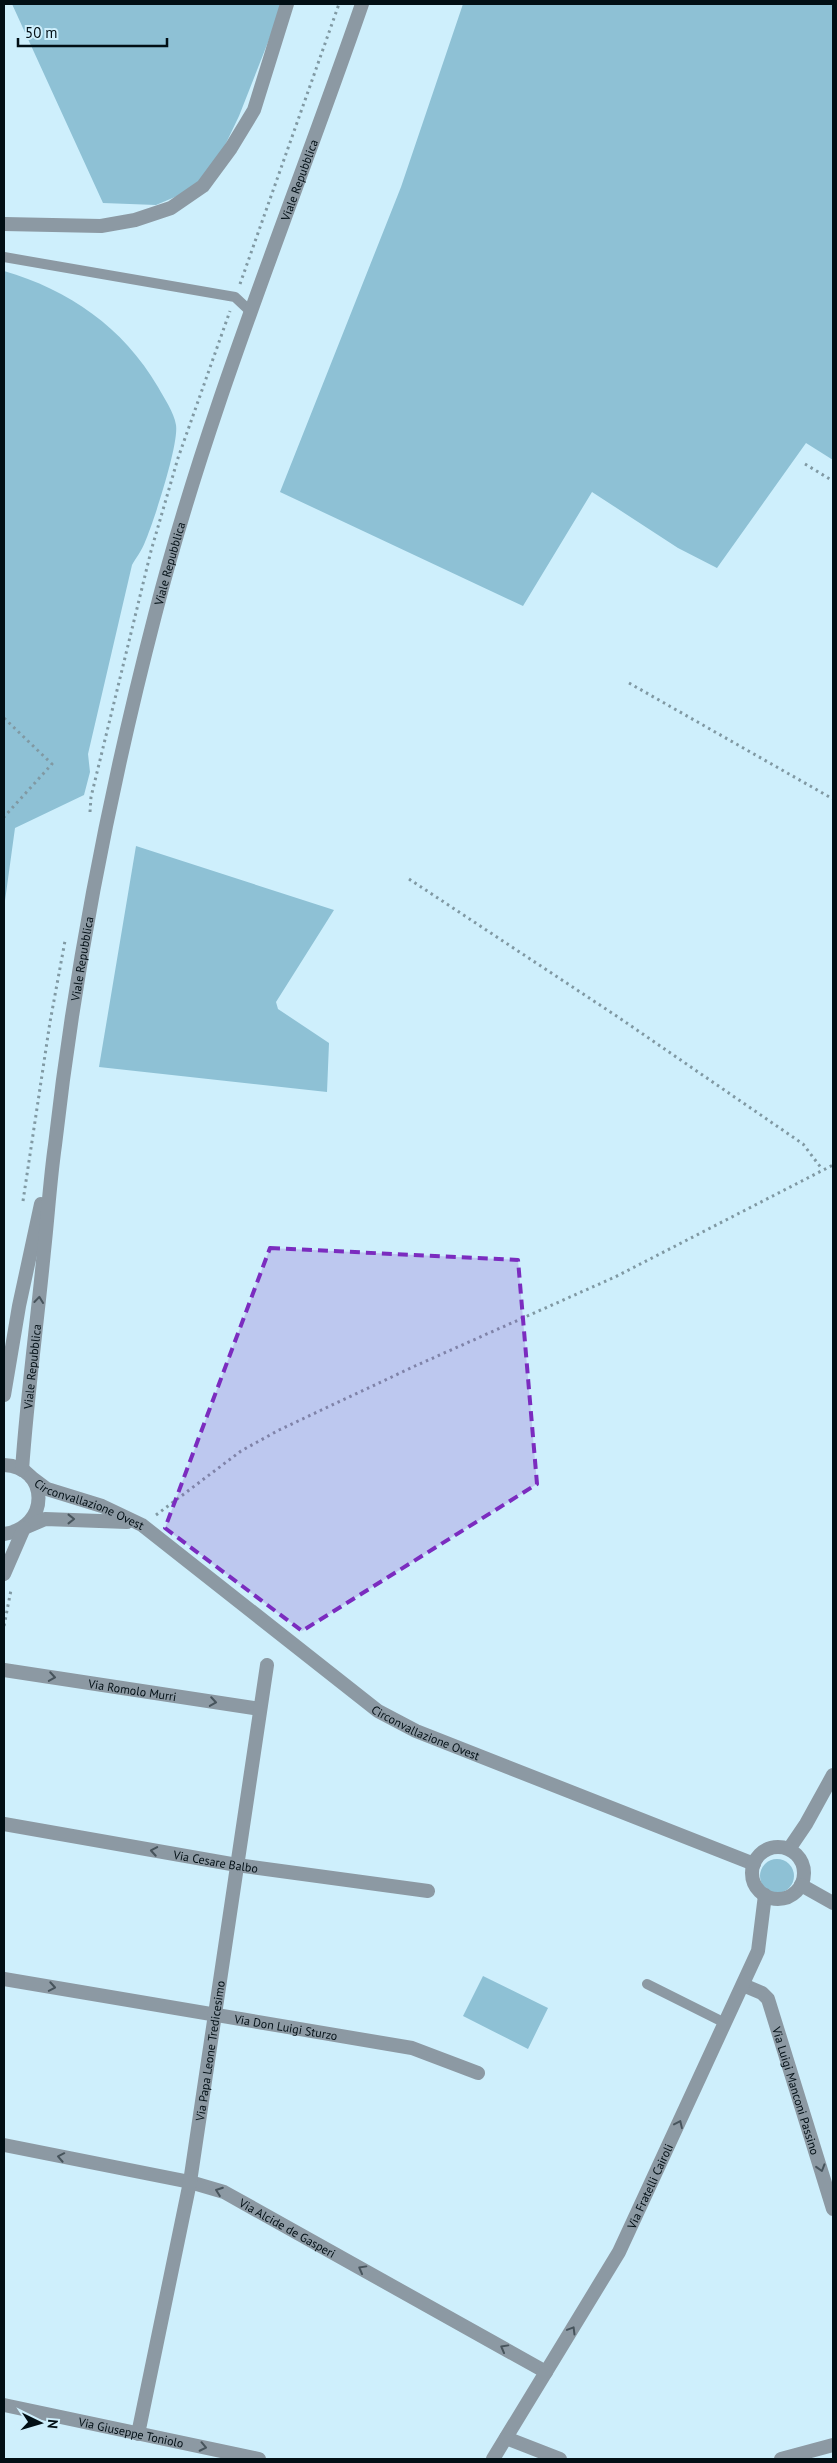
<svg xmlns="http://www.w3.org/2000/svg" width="837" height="2463" font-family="'PT Sans',sans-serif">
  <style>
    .grass { fill: #8ec1d5 }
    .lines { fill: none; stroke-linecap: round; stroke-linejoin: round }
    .path { stroke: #8099a3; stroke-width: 3; stroke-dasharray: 2.5 4; stroke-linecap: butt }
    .service { stroke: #8c99a3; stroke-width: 10 }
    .minor { stroke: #8c99a3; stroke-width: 14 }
    .tertiary { stroke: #8c99a3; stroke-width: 14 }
    .oneway { stroke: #47545c }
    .marked { fill: #7b2cbf; fill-opacity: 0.2; stroke: #7b2cbf; stroke-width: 4; stroke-dasharray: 10 6; stroke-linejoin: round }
    .labels { text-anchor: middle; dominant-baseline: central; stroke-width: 4; stroke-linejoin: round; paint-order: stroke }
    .street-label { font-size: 12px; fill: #020f15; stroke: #ceeffc }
  </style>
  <rect width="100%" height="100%" fill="#ceeffc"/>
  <!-- grass -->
  <path class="grass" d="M12 4H283L239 116 217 162 194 189 156 205 103 203Z
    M463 4H833V460L806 443 717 568 678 548 592 492 523 606 280 492 401 187Z
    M4 271C69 290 123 327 158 387 164 398 174 412 176 425 179 444 154 521 145 542 142 550 136 558 132 565L88 754 90 772 84 795 15 828 4 908Z
    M136 846 334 910 276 1002 278 1009 329 1043 327 1092 99 1067Z
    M760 1876a17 17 0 1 1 34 0a17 17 0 1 1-34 0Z
    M483 1976 548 2008 528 2049 463 2016Z"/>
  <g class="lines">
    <!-- path -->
    <path class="path" d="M240 284 339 4
      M805 464 833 481
      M629 683 833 799
      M4 718 52 764 4 817
      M90 812 91 797 151 551 178 458 230 311
      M409 879 618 1017 803 1144 822 1169
      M23 1201 50 1022 65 941
      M156 1515 241 1451 279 1430 415 1366 615 1277 833 1165
      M4 1626 11 1590"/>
    <!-- service -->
    <path class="service" d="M4 257 235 297 251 312
      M647 1984 725 2023"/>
    <!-- minor -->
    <g class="minor">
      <path d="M4 224 101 226 135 220 171 208 203 186 231 148 254 110 287 4"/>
      <path id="s1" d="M4 1670 260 1709"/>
      <path id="s2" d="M4 1824 237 1865 428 1891"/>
      <path d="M789 1849 806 1824 833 1775"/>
      <path id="s3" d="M4 1979 412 2048 478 2073"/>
      <path id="s4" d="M743 1985 762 1993 768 1999 833 2209"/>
      <path id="s5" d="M4 2145 190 2182 224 2192 546 2372"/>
      <path id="s6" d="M4 2405 259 2459"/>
      <path id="s7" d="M138 2434 190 2182 267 1665"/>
      <path d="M506 2438 560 2459"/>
      <path id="s8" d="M493 2459 619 2252 758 1951 765 1895"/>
      <path d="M781 2459 833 2445"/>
    </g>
    <!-- tertiary -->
    <g class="tertiary">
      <path d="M4 1395 19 1306 41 1204"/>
      <path d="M4 1465C50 1467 50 1528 4 1534"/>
      <path id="s9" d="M22 1470C27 1397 37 1324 44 1251 48 1215 50 1180 55 1145 75 967 110 789 155 615 208 407 292 207 362 4"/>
      <path id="s10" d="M31 1477 47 1489 102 1506 142 1525 378 1711 416 1731 754 1864"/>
      <path d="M24 1528 45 1519 127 1522"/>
      <path d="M4 1574 24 1528"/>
      <circle cx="778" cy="1873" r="26"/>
      <path d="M801 1885 833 1903"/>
    </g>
  </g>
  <!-- one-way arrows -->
  <defs><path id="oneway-chevron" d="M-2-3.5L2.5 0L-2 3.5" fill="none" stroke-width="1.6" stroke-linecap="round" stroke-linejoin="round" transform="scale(1.25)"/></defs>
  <g class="oneway">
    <use href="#oneway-chevron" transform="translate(39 1300) rotate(-84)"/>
    <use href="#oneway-chevron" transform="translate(71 1519)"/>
    <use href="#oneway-chevron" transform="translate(52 1677) rotate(9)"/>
    <use href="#oneway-chevron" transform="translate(213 1702) rotate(9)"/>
    <use href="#oneway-chevron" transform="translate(154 1851) rotate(-170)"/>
    <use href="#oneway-chevron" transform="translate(52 1987) rotate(10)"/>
    <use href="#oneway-chevron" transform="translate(679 2124) rotate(-65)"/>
    <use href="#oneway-chevron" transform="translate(61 2157) rotate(-169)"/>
    <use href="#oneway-chevron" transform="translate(821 2168) rotate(73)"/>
    <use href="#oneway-chevron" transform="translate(219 2191) rotate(-160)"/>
    <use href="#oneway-chevron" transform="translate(362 2269) rotate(-151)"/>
    <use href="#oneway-chevron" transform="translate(572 2330) rotate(-59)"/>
    <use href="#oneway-chevron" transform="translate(504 2348) rotate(-151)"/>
    <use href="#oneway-chevron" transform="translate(203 2447) rotate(12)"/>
  </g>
  <!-- marked area -->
  <path class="marked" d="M270 1248 518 1260 537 1484 302 1631 165 1528Z"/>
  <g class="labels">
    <!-- street labels -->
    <g class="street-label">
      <text stroke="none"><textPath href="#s9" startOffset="1325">Viale Repubblica</textPath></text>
      <text stroke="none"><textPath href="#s9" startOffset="920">Viale Repubblica</textPath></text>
      <text stroke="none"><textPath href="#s9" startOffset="515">Viale Repubblica</textPath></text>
      <text stroke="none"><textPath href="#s9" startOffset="104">Viale Repubblica</textPath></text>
      <text stroke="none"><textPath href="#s10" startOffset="65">Circonvallazione Ovest</textPath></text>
      <text stroke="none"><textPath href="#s1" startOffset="130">Via Romolo Murri</textPath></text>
      <text stroke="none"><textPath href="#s10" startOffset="475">Circonvallazione Ovest</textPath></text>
      <text stroke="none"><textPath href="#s2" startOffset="215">Via Cesare Balbo</textPath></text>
      <text stroke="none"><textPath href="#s3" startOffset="286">Via Don Luigi Sturzo</textPath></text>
      <text stroke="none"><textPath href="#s7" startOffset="390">Via Papa Leone Tredicesimo</textPath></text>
      <text stroke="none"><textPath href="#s4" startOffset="125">Via Luigi Manconi Passino</textPath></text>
      <text stroke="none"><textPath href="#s8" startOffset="315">Via Fratelli Cairoli</textPath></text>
      <text stroke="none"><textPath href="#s5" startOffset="298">Via Alcide de Gasperi</textPath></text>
      <text stroke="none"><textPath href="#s6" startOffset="130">Via Giuseppe Toniolo</textPath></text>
    </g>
  </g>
  <!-- border -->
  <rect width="837" height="2463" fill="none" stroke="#020f15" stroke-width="10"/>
  <!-- north arrow -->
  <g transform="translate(40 2423) rotate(95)" stroke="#ceeffc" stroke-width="4" paint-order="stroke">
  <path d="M0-4L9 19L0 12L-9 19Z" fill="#020f15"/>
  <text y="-8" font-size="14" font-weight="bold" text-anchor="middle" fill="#020f15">N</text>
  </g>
  <!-- scale -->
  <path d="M18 38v8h149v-8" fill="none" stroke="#020f15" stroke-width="2.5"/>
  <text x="25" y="38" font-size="15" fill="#020f15" stroke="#ceeffc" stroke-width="4" paint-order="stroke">50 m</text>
</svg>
